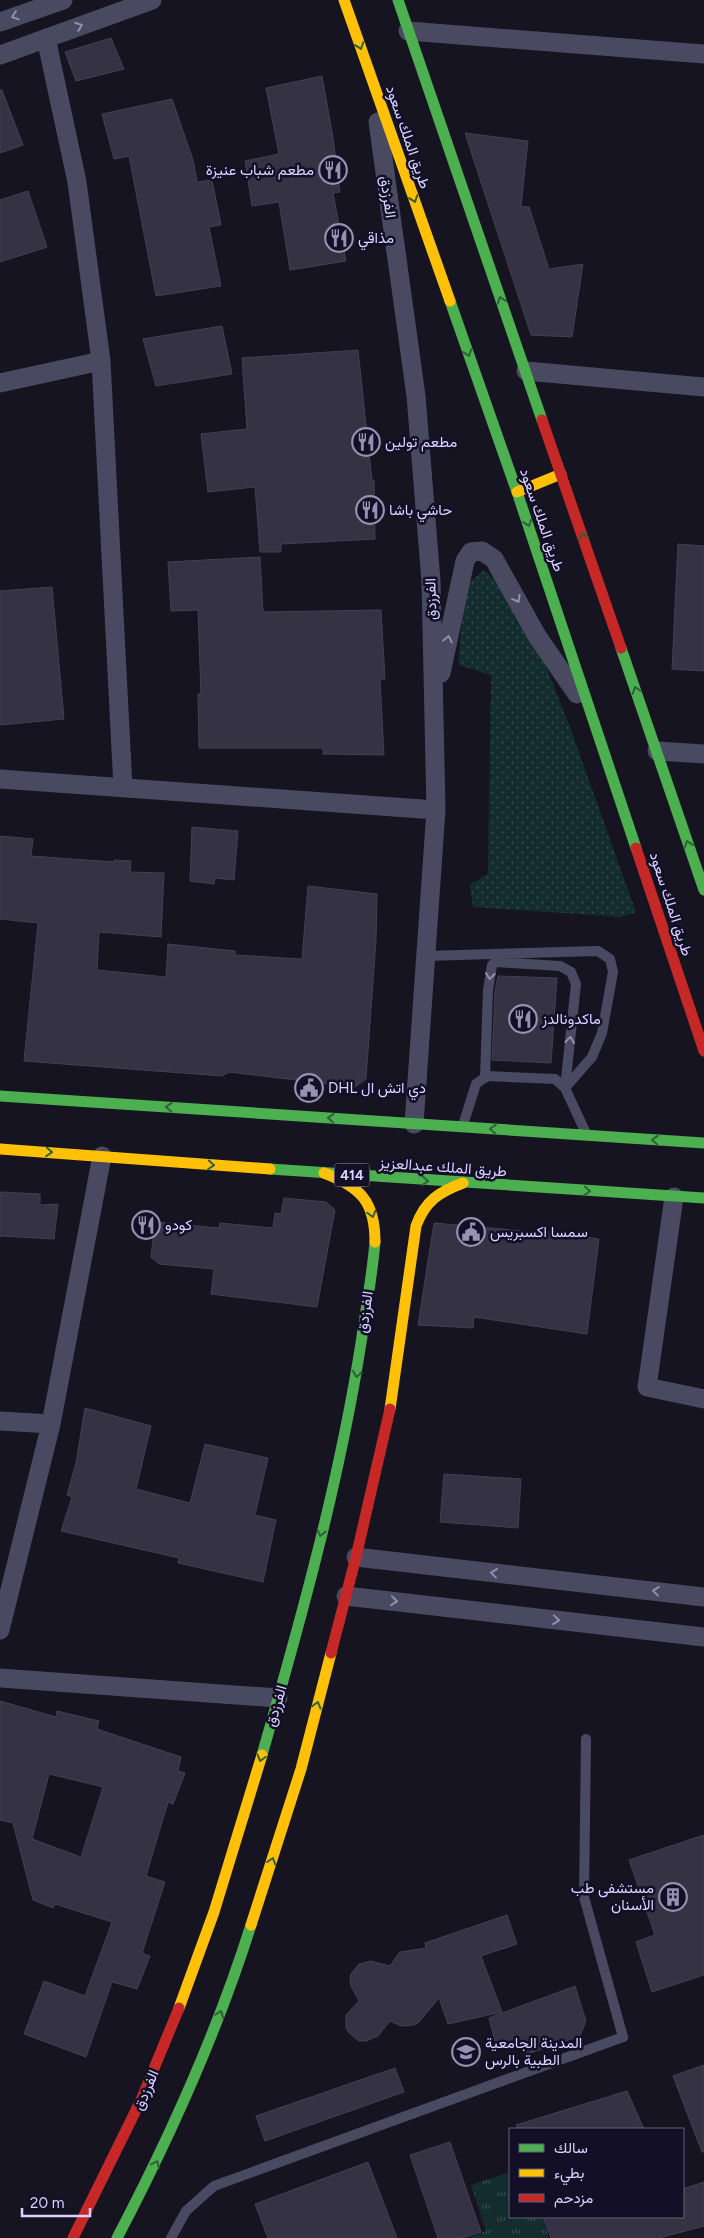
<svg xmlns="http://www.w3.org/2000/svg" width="704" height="2238" font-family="Figtree,Vazirmatn,sans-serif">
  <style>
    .grass { fill: url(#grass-tufts) }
    .park { fill: url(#park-dots) }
    .building { fill: #343243; stroke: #433f54; fill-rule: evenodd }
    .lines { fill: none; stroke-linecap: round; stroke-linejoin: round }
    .lane { stroke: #4a4962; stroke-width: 10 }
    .street { stroke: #4a4962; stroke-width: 19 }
    .fast { stroke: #4caf50; stroke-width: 11 }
    .slow { stroke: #ffc107; stroke-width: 11 }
    .jam { stroke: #c62828; stroke-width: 11 }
    .oneway { stroke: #928eb0 }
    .oneway2 { stroke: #305f3b }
    .labels { text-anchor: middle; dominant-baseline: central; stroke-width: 5; stroke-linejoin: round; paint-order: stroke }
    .shield { fill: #130f26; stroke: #9e99be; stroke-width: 1 }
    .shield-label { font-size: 14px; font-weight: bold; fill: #d9d4ff }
    .street-label { font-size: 15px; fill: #d9d4ff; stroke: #130f26 }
    .poi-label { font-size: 15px; fill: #d9d4ff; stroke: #130f26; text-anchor: start }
  </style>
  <defs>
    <pattern id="grass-tufts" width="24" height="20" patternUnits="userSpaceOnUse" patternTransform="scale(1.25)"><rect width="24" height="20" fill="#132c2d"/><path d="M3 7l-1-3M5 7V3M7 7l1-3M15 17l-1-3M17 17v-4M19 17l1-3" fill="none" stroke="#354a4c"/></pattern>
    <pattern id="park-dots" width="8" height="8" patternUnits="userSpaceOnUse" patternTransform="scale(1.25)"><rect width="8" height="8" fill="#132c2d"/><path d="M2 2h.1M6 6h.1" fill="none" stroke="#354a4c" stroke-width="1.8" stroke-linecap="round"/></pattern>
  </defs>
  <rect width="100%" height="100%" fill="#161421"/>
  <!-- grass -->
  <path class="grass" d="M510 2172V2217H542L549 2238H467L486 2231 471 2185Z"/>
  <!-- park -->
  <path class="park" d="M484 570 501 585 546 666 568 722 636 912 621 917 473 907 470 885 488 873 491 675 458 665 465 586Z"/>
  <!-- building -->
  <path class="building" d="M111 38 124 69 76 81 65 52Z
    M322 76 333 138 340 192 333 193 346 261 290 270 279 202 252 206 245 161 279 154 266 88Z
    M0 90H2L23 145 0 153Z
    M172 99 193 160 197 182 212 180 221 225 209 227 221 286 156 296 129 156 114 159 102 114Z
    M465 133 528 141 521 206 529 207 549 269 583 264 572 337 531 335Z
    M28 191 47 247 0 262V200Z
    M222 326 232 374 156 386 143 339Z
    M358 350 372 480H374L375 539 281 544V552H260L255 487 208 492 201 434 247 429 242 358Z
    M678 544 704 546V671L672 669Z
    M260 557 263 612 381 610 385 679H380L384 755 323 754V748H199L198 694H201L198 610 171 611 168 562Z
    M52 587 64 719 0 725V591Z
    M192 827 238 831 234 880 215 878 214 884 190 881Z
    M0 836 33 839 31 856 114 862V860L131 861 130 872 164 873 161 937 99 932 97 970 166 977 168 944 235 951V955L302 959 308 886 377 894 376 940 366 1079 355 1087 229 1072 222 1076 24 1061 38 923 0 919Z
    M498 976 557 978 551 1063 492 1060 495 991Z
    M0 1192 40 1194V1205L58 1204 54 1239 0 1236Z
    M284 1198 326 1202 335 1210 317 1307 211 1294 214 1269 159 1264 151 1257 155 1222 219 1228 220 1223 273 1228 275 1213 281 1214Z
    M434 1223 546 1233V1231L599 1239 587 1334 474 1317 473 1328 418 1325Z
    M85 1408 151 1426 136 1489 190 1503 205 1444 268 1458 255 1515 276 1520 263 1582 178 1563 179 1558 61 1531 72 1497 67 1495 76 1463Z
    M444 1474 521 1479 518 1528 440 1522Z
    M0 1701 56 1717 57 1711 99 1721 97 1729 181 1757 178 1771 185 1773 173 1804 168 1802 146 1876 165 1882 142 1953 150 1956 137 1989 112 1982 86 2057 24 2034 44 1981 85 1996 112 1922 55 1904 53 1908 33 1900 13 1823 0 1820ZM49 1774 103 1787 81 1857 32 1839Z
    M704 1835V1975L652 1992 636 1942 655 1935 629 1860Z
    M507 1915 517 1944 481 1956 502 2012 448 2024 439 1998 419 2022 414 2025 401 2026 390 2021 378 2036 366 2041H359L349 2033 346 2028V2015L359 2001 351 1986 350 1980 351 1974 359 1964 371 1961 390 1966 400 1952 426 1948 425 1943Z
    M575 1986 586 2021 580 2036 524 2055 520 2040 497 2049 489 2018Z
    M704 2065V2152H702L673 2076Z
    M395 2068 404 2092 265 2141 256 2116Z
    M627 2091 644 2129H517L516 2125Z
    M450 2142 481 2232 462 2238H438L410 2155Z
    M368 2162 397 2238H268L255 2204Z
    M704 2182V2226L659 2238H551L543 2217H683V2189Z"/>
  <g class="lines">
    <!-- lane -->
    <path class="lane" d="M425 956 598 951 610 959 613 972 602 1033 592 1057 565 1088
      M485 1078 488 990 492 965 496 962 560 966 571 972 576 984 565 1088
      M463 1125 476 1084 487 1076 555 1079 565 1088 585 1131
      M171 2238 186 2211 214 2186 623 2037 584 1897 586 1739"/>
    <!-- street -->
    <path class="street" d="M0 22 63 0
      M408 31 704 54
      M46 38 77 182 101 361 123 788
      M0 55 152 0
      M378 122 416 396 431 581 436 810 414 1124
      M526 371 704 387
      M0 383 101 361
      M441 673 465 561 471 552 482 551 494 559 537 636 577 694
      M657 751 704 754
      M0 779 436 810
      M674 1197 647 1387 704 1399
      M0 1421 51 1424
      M356 1557 704 1597
      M346 1596 704 1637
      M0 1630 51 1424 102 1156
      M0 1678 278 1698"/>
    <!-- fast -->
    <path class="fast" d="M398 0 542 420
      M450 301 517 492 636 848
      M621 648 704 890
      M0 1096 704 1143
      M270 1169 704 1198
      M262 1755C301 1619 339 1483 361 1343 366 1309 372 1276 375 1242
      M117 2238C170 2137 217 2033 251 1925"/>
    <!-- slow -->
    <path class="slow" d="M344 0 450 301
      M517 492 561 474
      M0 1149 270 1169
      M324 1173C361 1187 375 1202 375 1242
      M390 1409 416 1226C425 1201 439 1192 463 1183
      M251 1925 301 1769 331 1653
      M179 2008 214 1912 262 1755"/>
    <!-- jam -->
    <path class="jam" d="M542 420 621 648
      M636 848 704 1051
      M331 1653 356 1557 390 1409
      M73 2238 141 2100 179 2008"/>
  </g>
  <!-- one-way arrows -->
  <defs><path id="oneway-chevron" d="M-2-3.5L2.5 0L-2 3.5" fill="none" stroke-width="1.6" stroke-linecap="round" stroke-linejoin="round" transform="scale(1.25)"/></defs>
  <g class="oneway">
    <use href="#oneway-chevron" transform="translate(15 16) rotate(161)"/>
    <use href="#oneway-chevron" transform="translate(79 26) rotate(-20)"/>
    <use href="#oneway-chevron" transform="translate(517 599) rotate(61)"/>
    <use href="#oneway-chevron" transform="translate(448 639) rotate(-78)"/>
    <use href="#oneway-chevron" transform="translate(490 976) rotate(97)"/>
    <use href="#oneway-chevron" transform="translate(570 1040) rotate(-84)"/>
    <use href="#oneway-chevron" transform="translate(494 1573) rotate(-173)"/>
    <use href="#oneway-chevron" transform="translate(656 1591) rotate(-173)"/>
    <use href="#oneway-chevron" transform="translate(394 1601) rotate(6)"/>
    <use href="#oneway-chevron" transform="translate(556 1620) rotate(6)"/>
  </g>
  <g class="oneway2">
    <use href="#oneway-chevron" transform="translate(360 46) rotate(71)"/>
    <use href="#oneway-chevron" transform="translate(414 199) rotate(71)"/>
    <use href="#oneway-chevron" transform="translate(501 300) rotate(-109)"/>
    <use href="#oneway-chevron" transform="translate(468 353) rotate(71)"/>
    <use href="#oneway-chevron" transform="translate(528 523) rotate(71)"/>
    <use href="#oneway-chevron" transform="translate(583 536) rotate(-109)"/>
    <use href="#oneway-chevron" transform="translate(636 690) rotate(-109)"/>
    <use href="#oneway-chevron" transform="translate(688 844) rotate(-109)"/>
    <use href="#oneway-chevron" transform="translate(169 1107) rotate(-176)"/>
    <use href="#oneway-chevron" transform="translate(331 1118) rotate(-176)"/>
    <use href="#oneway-chevron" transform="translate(493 1129) rotate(-176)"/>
    <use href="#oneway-chevron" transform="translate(655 1140) rotate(-176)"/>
    <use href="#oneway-chevron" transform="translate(49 1152) rotate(4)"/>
    <use href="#oneway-chevron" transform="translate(211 1165) rotate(4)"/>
    <use href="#oneway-chevron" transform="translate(425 1181) rotate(4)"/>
    <use href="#oneway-chevron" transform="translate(587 1191) rotate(4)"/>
    <use href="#oneway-chevron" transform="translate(372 1214) rotate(75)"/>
    <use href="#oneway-chevron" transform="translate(357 1374) rotate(98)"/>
    <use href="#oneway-chevron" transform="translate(321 1533) rotate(103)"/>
    <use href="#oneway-chevron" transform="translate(317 1705) rotate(-75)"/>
    <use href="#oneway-chevron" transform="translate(261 1758) rotate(106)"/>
    <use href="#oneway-chevron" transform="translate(272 1861) rotate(-72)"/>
    <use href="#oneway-chevron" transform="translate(220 2014) rotate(-69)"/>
    <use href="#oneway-chevron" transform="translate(156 2164) rotate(-65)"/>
  </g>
  <!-- icons -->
  <defs>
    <symbol id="restaurant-ring" viewBox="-11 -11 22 22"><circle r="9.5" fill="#130f26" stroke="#9591b1" stroke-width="1.5"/><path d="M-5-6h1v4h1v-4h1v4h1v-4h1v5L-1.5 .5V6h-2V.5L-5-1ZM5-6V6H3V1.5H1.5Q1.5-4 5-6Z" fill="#9591b1"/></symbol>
    <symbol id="civic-ring" viewBox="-11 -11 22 22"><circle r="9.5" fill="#130f26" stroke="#9591b1" stroke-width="1.5"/><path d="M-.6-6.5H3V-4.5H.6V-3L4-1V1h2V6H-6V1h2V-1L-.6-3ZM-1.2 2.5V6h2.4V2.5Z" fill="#9591b1"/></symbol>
    <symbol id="building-ring" viewBox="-11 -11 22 22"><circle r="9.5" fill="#130f26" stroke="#9591b1" stroke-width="1.5"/><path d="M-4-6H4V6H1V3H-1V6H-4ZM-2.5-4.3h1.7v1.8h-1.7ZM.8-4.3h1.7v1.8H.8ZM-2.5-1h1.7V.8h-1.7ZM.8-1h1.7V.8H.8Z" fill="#9591b1"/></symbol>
    <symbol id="university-ring" viewBox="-11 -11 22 22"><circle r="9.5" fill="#130f26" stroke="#9591b1" stroke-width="1.5"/><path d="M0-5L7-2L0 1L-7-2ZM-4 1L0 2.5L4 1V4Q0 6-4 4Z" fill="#9591b1"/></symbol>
  </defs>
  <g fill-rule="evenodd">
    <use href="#restaurant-ring" x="317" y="154" width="32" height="32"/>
    <use href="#restaurant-ring" x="323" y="222" width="32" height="32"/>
    <use href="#restaurant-ring" x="350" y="426" width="32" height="32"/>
    <use href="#restaurant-ring" x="354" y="494" width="32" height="32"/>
    <use href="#restaurant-ring" x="507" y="1003" width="32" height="32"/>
    <use href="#civic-ring" x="293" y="1072" width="32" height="32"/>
    <use href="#restaurant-ring" x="130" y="1209" width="32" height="32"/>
    <use href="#civic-ring" x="455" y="1216" width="32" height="32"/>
    <use href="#building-ring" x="657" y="1881" width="32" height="32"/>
    <use href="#university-ring" x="450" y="2036" width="32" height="32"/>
  </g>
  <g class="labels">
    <!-- shield labels -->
    <rect class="shield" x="334.5" y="1163.5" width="35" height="23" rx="4"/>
    <g class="shield-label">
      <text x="352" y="1175">414</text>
    </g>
    <!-- street labels -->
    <g class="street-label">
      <text transform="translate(408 137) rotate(71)">طريق الملك سعود</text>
      <text transform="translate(388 197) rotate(82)">الفرزدق</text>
      <text transform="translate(542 520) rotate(71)">طريق الملك سعود</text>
      <text transform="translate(431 599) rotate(-92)">الفرزدق</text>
      <text transform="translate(671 904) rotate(72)">طريق الملك سعود</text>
      <text transform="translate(443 1167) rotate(4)">طريق الملك عبدالعزيز</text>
      <text transform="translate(365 1312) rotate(-82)">الفرزدق</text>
      <text transform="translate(276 1706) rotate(-74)">الفرزدق</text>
      <text transform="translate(146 2090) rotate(-67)">الفرزدق</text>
    </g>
    <!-- poi labels -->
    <g class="poi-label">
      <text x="314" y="170" text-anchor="end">مطعم شباب عنيزة</text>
      <text x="358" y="238">مذاقي</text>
      <text x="385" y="442">مطعم تولين</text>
      <text x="389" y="510">حاشي باشا</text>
      <text x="542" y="1019">ماكدونالدز</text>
      <text x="328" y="1088">DHL دي اتش ال</text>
      <text x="165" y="1225">كودو</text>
      <text x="490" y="1232">سمسا اكسبريس</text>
      <text x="654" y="1888" text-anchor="end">مستشفى طب<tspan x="654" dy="17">الأسنان</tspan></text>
      <text x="485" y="2043">المدينة الجامعية<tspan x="485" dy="17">الطبية بالرس</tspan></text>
    </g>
  </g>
  <!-- legend -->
  <rect x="509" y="2128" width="175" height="90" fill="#130f26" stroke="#625e7d"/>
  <rect x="519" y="2144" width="25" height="8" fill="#4caf50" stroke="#625e7d"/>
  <text x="554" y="2153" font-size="15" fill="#d9d4ff">سالك</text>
  <rect x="519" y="2169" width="25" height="8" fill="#ffc107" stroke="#625e7d"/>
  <text x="554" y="2178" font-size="15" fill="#d9d4ff">بطيء</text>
  <rect x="519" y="2194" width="25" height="8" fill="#c62828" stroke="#625e7d"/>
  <text x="554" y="2203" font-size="15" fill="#d9d4ff">مزدحم</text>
  <!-- scale -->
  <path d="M22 2208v8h68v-8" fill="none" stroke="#d9d4ff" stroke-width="2.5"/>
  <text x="30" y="2208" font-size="15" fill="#d9d4ff" stroke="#130f26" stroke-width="4" paint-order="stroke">20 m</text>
</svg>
